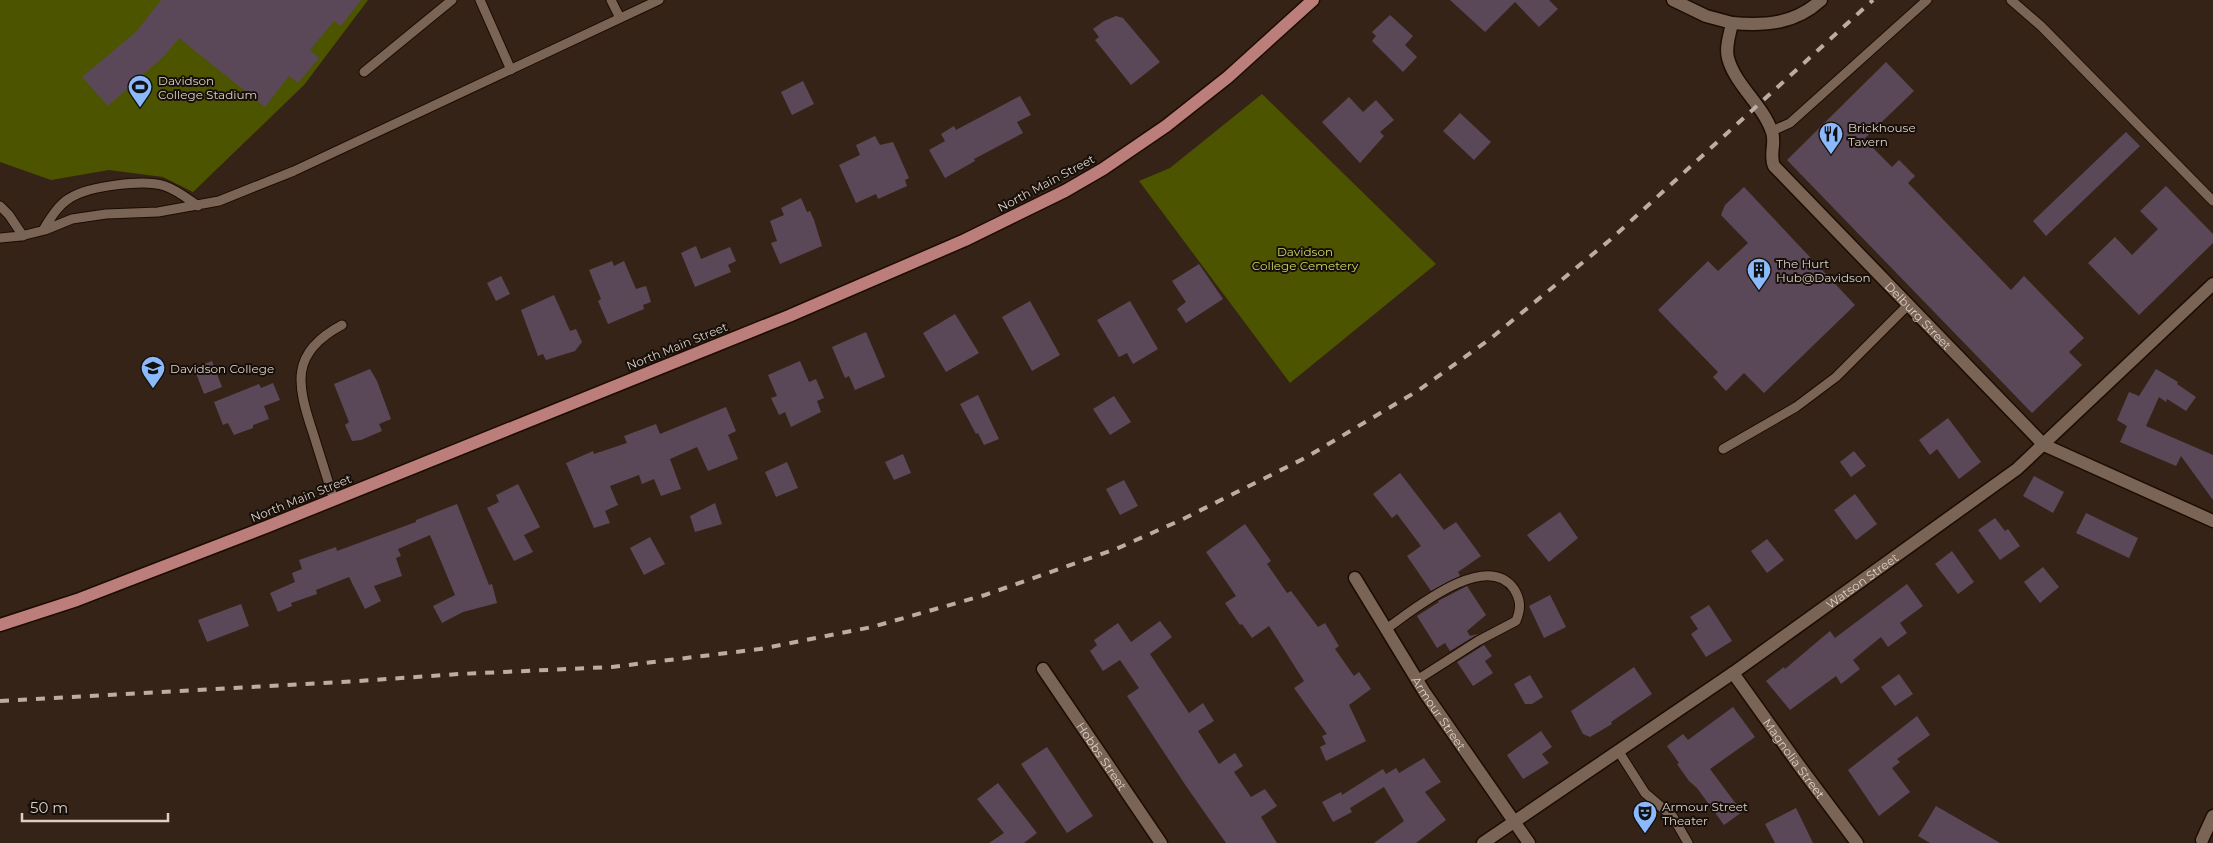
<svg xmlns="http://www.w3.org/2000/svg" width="2213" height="843" font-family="Montserrat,sans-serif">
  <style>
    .green { fill: #4d5400 }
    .building { fill: #5a4859 }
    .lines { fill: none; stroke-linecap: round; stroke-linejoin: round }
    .service-casing { stroke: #1d0c02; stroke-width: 11 }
    .minor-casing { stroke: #1d0c02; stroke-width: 15 }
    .primary-casing { stroke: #1d0c02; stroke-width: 15 }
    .service { stroke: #7a6455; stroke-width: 9 }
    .minor { stroke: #7a6455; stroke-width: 12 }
    .primary { stroke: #bc7e7b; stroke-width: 12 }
    .rail { stroke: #bbada4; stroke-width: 4; stroke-dasharray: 9 9; stroke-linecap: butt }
    .labels { text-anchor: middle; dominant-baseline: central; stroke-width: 4; stroke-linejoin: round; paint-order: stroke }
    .poi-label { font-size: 12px; fill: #dbcfc7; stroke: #170f09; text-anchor: start }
    .street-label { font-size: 12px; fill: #dbcfc7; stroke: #170f09 }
    .park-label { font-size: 12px; fill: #c9d95b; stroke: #170f09 }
  </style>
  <rect width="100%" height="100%" fill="#362317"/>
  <!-- green -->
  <path class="green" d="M0 0H368L304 85 193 192 163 177 109 170 51 180 0 162Z
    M1262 94 1436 264 1290 383 1139 181 1170 168Z"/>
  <!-- building -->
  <path class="building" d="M161 0H361L341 26 334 21 310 50 319 58 298 83 289 76 265 107 179 38 164 56 108 106 82 77 136 32Z
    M1450 0H1549L1558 9 1539 27 1515 2 1485 32Z
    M1390 15 1413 36 1405 45 1417 57 1403 72 1372 41 1376 36 1372 32Z
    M1116 16 1123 18 1160 62 1131 85 1095 40 1099 37 1093 29 1104 21Z
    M1886 62 1914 91 1864 139 1892 167 1899 160 1915 176 1908 183 2011 290 2024 276 2084 338 2069 352 2082 365 2032 413 1787 160Z
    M803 81 814 104 792 115 781 92Z
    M1020 96 1031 115 1017 122 1023 133 974 159 975 161 945 178 929 150 945 141 941 134 954 126 956 130Z
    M1349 97 1363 112 1376 100 1394 120 1380 132 1384 136 1360 163 1322 122Z
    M1460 113 1491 142 1474 160 1443 131Z
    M2126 132 2140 146 2046 236 2033 221Z
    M875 136 880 145 893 142 909 178 905 180 907 186 878 199 876 194 856 203 839 165 860 155 856 145Z
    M2166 186 2213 234V243L2139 315 2088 263 2115 237 2132 255 2158 229 2140 211Z
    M1744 187 1855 305 1764 393 1744 373 1726 391 1713 377 1718 372 1658 310 1708 261 1718 271 1748 243 1721 215 1725 205Z
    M801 198 807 212 810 211 814 220 822 246 780 264 771 243 777 241 770 221 784 215 781 208Z
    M696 246 701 259 730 247 736 261 728 265 731 272 695 287 681 253Z
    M612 261 614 266 624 261 636 289 646 286 651 302 643 305 644 309 608 324 598 301 601 299 589 270Z
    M1199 264 1223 299 1186 323 1177 309 1186 302 1172 281Z
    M501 276 510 294 496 301 487 283Z
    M554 295 570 331 576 329 582 342 575 351 546 360 543 354 538 356 521 310Z
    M1030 301 1060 355 1032 371 1002 317Z
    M1130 301 1158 349 1133 364 1127 353 1119 357 1097 320Z
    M955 314 979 353 946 372 923 333Z
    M866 332 885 377 855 390 849 376 845 378 832 347Z
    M212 361 222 387 204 394 194 368Z
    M800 361 809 382 816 379 824 398 817 401 821 412 791 427 785 412 779 415 771 398 777 396 768 375Z
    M370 369 377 381 391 419 379 424 382 431 361 440 352 441 345 425 349 422 334 384Z
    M2156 369 2178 382 2177 384 2196 397 2186 411 2167 399 2166 402 2159 397 2146 426 2213 455V500L2181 456 2176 466 2120 442 2127 426 2117 420 2129 392 2139 396Z
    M273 383 280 400 264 406 269 419 253 425V428L234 435 228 423 223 425 214 402 259 384 261 388Z
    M978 395 999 439 984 445 978 433 976 434 960 404Z
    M1114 396 1131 422 1110 435 1093 409Z
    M726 407 736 431 728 435 738 459 708 471 697 447 670 459 681 489 661 496 654 479 642 484 639 475 610 486 618 505 605 511 610 523 594 528 566 463 593 451 594 454 627 443 624 436 656 424 660 434Z
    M1948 418 1981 462 1959 479 1937 449 1930 455 1919 440Z
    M1854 451 1866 466 1851 477 1840 462Z
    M903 454 911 473 894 480 885 462Z
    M787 462 798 488 776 497 765 472Z
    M1400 473 1444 530 1456 522 1481 556 1458 572 1460 576 1431 591 1407 556 1421 546 1397 514 1392 518 1373 494Z
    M2034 476 2064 492 2053 513 2023 496Z
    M1124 480 1138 506 1120 515 1106 489Z
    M518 484 540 527 524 535 533 552 514 561 487 508 499 502 496 495Z
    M1855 494 1877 524 1856 540 1834 510Z
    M715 503 722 524 695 532 690 516Z
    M457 504 489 585 492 584 497 603 463 612 442 623 433 606 455 595 430 535 398 549 401 556 396 558 402 576 374 586 381 601 365 609 349 577 316 590 317 594 291 603 292 606 278 612 270 593 295 582 292 573 302 569 299 560 336 547 337 551 416 522V520Z
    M1560 512 1578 538 1549 562 1527 535Z
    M2086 513 2138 538 2129 558 2076 533Z
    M1995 518 2005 531 2008 529 2020 546 2000 560 1978 530Z
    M1245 524 1271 561 1267 564 1287 593 1291 591 1318 627 1325 623 1339 646 1335 649 1354 676 1359 672 1371 689 1349 705 1366 741 1326 761 1320 747 1326 744 1322 736 1327 734 1294 688 1304 681 1269 626 1252 638 1242 624 1240 625 1225 603 1236 596 1206 552Z
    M650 537 665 564 644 575 630 548Z
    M1767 539 1784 560 1767 573 1751 551Z
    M1952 551 1974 582 1958 594 1935 564Z
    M2043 567 2059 587 2040 603 2024 582Z
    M1907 584 1923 606 1900 623 1907 633 1888 647 1881 637 1853 660 1860 669 1841 684 1836 676 1790 710 1766 681 1784 667 1785 669 1830 631 1835 638Z
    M1467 586 1486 615 1467 631 1470 636 1478 634 1450 651 1445 643 1437 648 1417 616 1439 602 1438 601Z
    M1550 595 1566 627 1544 638 1529 606Z
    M241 604 249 626 207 642 198 620Z
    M1709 605 1732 641 1706 657 1691 634 1698 629 1690 617Z
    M1160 621 1172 637 1150 654 1189 713 1203 703 1214 721 1198 731 1219 764 1235 753 1243 766 1234 772 1251 797 1265 789 1277 806 1261 817 1277 843H1226L1186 786 1127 696 1139 688 1120 660 1103 671 1090 651 1097 645 1094 640 1118 623 1131 642Z
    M1484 645 1492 656 1485 661 1493 673 1473 686 1457 662Z
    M1634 667 1652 694 1611 722 1612 724 1590 737 1583 734 1571 711Z
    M1899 674 1913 694 1895 706 1881 687Z
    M1530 675 1543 697 1532 704H1525L1514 684Z
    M1733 707 1755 737 1710 769 1742 812 1724 825 1697 788 1689 781 1677 764 1679 763 1667 746 1683 734 1688 740Z
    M1917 716 1930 735 1897 759 1900 762 1892 768 1910 792 1879 816 1848 770Z
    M1541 731 1552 747 1542 754 1549 763 1523 779 1507 755Z
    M1047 747 1093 816 1067 833 1021 764Z
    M1424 758 1441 782 1425 792 1446 820 1416 843H1374L1404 821 1384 787 1350 808 1352 812 1333 822 1322 802 1341 792 1342 795 1383 769 1386 774 1396 768 1399 773Z
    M998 783 1037 833 1024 843H989L1004 833 977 799Z
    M1936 806 2000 843H1930L1918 836Z
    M1796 808 1813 843H1775L1765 824Z"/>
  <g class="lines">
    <defs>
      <path id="service" d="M480 0 511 70
        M611 0 620 18
        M2011 0 2041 26 2213 201
        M364 72 452 0
        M1772 131 1790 123 1927 0
        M0 206 9 215 23 236
        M43 230C50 219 58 205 70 198 89 186 144 179 165 186 177 190 188 199 198 206
        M0 238 21 236 45 230 72 219 106 214 158 212 219 201 294 171 659 0
        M1723 449 1796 407 1836 377 1908 305
        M334 500C327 477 320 455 313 433 297 385 289 353 342 325
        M1386 629C1412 611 1486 549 1514 589 1521 600 1521 609 1516 621L1478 641 1417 680
        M1619 752 1645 793 1673 817 1688 843"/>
      <g id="minor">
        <path id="s1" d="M1673 0 1706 16 1732 23C1730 34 1725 47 1728 58 1735 85 1763 105 1772 132 1776 143 1769 155 1774 166L2044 445 2213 521"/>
        <path d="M1732 23C1765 26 1795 24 1821 0"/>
        <path id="s2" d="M1355 578 1425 693 1529 843"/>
        <path id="s3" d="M1043 669 1161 843"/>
        <path id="s4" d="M1733 673 1798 764 1857 843"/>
        <path d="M2202 840 2213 816"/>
        <path id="s5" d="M1483 843 1733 673 2017 469 2213 284"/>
      </g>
      <path id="primary" d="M0 625 77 600 266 527 789 316 965 240 1065 191 1103 169 1166 126 1228 77 1313 0"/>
    </defs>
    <!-- service casing -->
    <use href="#service" class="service-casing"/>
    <!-- minor casing -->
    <use href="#minor" class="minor-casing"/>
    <!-- primary casing -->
    <use href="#primary" class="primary-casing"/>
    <!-- service -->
    <use href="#service" class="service"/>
    <!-- minor -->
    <use href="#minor" class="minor"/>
    <!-- primary -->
    <use href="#primary" class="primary"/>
    <!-- rail -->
    <path class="rail" d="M0 701 359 681 459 674 612 667 760 649 872 627 985 595 1116 549 1181 520 1305 458 1419 390 1490 339 1610 240 1873 0"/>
  </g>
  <!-- icons -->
  <defs>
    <symbol id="stadium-pin" viewBox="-11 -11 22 30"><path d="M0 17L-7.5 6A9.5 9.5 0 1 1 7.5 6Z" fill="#8bbafc" stroke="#170f09"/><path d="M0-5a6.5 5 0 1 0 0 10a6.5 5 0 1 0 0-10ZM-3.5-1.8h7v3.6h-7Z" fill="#111"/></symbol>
    <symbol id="restaurant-pin" viewBox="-11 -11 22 30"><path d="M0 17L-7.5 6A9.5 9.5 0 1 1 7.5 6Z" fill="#8bbafc" stroke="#170f09"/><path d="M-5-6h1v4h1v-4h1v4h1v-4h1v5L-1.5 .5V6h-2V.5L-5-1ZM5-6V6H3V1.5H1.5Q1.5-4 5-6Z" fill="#111"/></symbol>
    <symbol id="building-pin" viewBox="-11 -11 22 30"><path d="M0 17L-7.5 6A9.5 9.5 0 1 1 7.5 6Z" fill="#8bbafc" stroke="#170f09"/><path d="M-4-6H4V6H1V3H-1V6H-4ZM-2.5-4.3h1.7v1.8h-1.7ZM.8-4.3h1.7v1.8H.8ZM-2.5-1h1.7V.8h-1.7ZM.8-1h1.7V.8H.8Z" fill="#111"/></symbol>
    <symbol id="university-pin" viewBox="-11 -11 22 30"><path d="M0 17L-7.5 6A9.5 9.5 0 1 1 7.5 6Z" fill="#8bbafc" stroke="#170f09"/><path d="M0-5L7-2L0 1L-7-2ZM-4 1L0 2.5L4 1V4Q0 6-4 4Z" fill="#111"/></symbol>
    <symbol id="theatre-pin" viewBox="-11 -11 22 30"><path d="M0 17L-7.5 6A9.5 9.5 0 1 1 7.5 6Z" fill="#8bbafc" stroke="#170f09"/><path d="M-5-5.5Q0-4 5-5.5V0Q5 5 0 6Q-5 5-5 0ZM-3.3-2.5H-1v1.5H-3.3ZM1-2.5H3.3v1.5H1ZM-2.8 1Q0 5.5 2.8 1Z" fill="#111"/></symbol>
  </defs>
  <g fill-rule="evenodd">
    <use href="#stadium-pin" x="126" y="73" width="28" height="38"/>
    <use href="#restaurant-pin" x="1817" y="120" width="28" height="38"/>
    <use href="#building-pin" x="1745" y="256" width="28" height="38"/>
    <use href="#university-pin" x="139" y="354" width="28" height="38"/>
    <use href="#theatre-pin" x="1631" y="799" width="28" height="38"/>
  </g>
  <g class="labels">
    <!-- poi labels -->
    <g class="poi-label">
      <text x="158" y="80">Davidson<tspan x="158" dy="14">College Stadium</tspan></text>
      <text x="1848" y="127">Brickhouse<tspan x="1848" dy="14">Tavern</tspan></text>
      <text x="1776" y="263">The Hurt<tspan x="1776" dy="14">Hub@Davidson</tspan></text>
      <text x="170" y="368">Davidson College</text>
      <text x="1662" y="806">Armour Street<tspan x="1662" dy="14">Theater</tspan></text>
    </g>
    <!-- street labels -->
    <g class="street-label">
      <text transform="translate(1046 183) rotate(-28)">North Main Street</text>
      <text stroke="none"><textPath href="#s1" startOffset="428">Delburg Street</textPath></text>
      <text transform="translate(677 346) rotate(-22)">North Main Street</text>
      <text transform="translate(301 498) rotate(-22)">North Main Street</text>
      <text stroke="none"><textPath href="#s5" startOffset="461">Watson Street</textPath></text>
      <text stroke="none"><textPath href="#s2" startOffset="159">Armour Street</textPath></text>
      <text stroke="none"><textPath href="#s3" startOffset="105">Hobbs Street</textPath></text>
      <text stroke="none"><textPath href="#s4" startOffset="105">Magnolia Street</textPath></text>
    </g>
    <!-- park labels -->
    <g class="park-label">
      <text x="1305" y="251">Davidson<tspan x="1305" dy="14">College Cemetery</tspan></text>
    </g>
  </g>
  <!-- scale -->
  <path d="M22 813v8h146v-8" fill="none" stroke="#dbcfc7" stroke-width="2.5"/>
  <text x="30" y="813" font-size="15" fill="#dbcfc7" stroke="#170f09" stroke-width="4" paint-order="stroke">50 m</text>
</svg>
